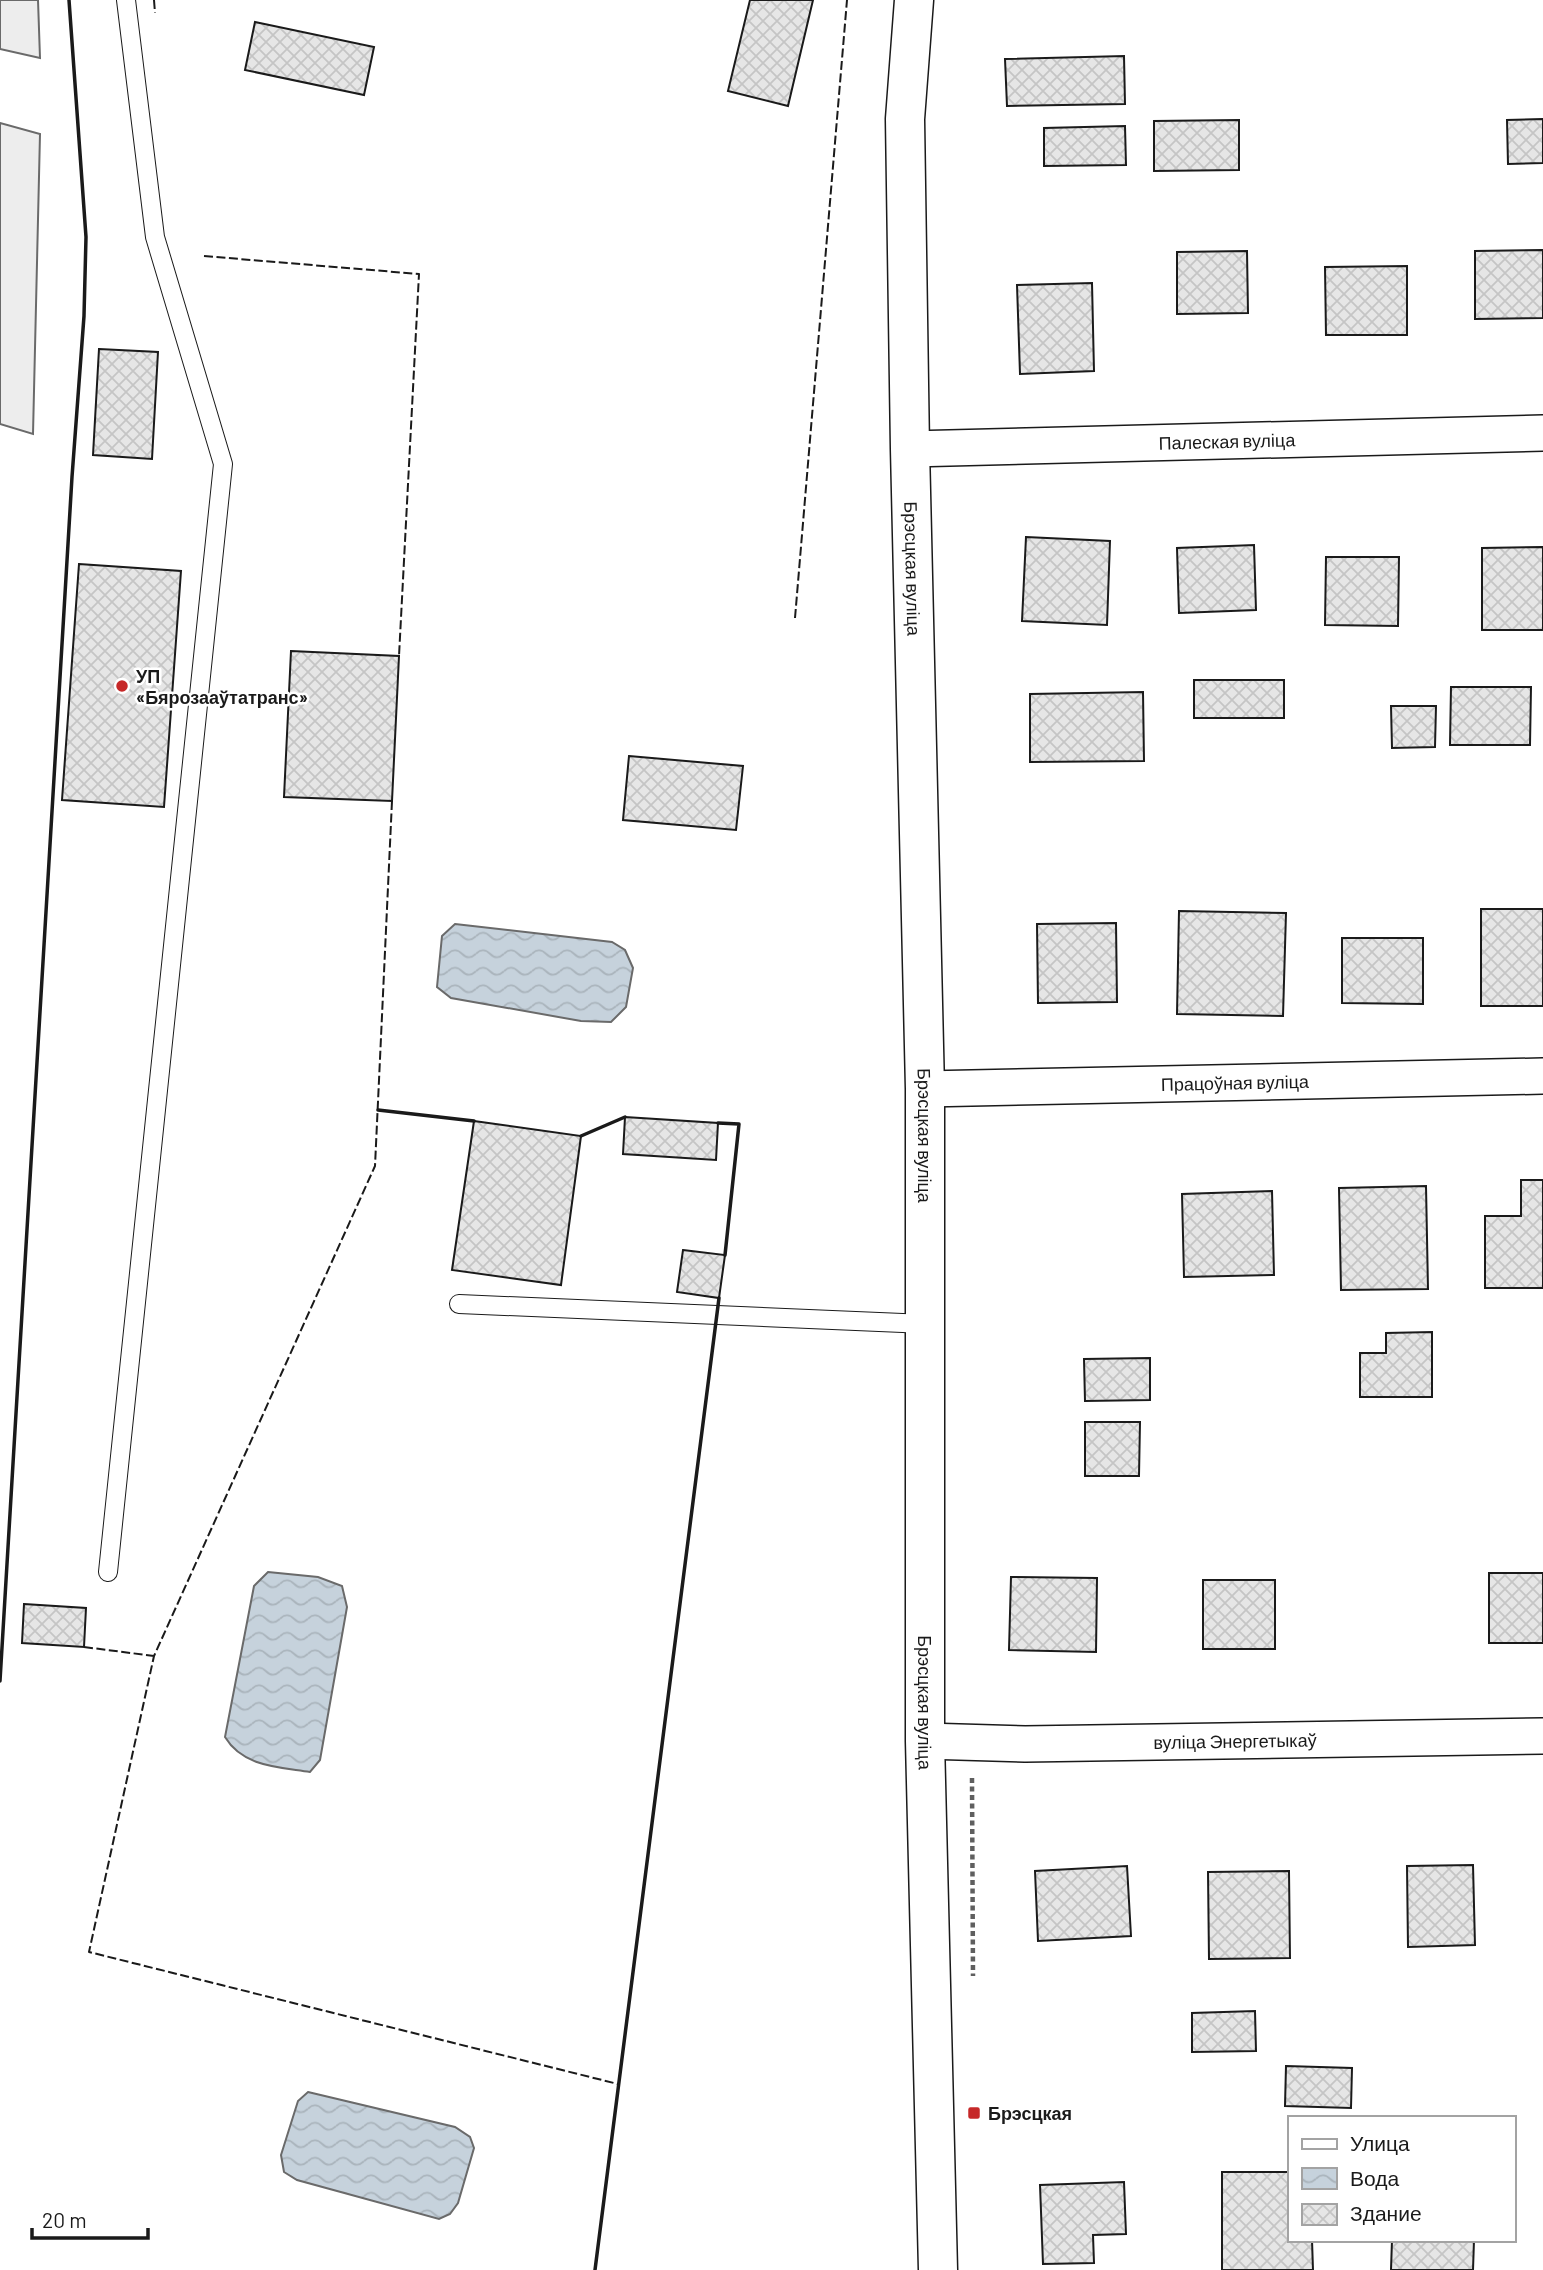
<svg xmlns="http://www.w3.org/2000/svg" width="1543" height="2270" font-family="Barlow,sans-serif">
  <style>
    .parking { fill: #ededed; stroke: #6a6a6a; stroke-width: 2 }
    .water { fill: url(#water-waves); stroke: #6a6a6a; stroke-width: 2 }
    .building { fill: url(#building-cross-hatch); stroke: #1a1a1a; stroke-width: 2 }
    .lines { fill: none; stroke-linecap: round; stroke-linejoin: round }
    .service-casing { stroke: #1a1a1a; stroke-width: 20 }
    .minor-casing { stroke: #1a1a1a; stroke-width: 38 }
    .tertiary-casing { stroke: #1a1a1a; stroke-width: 41 }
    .path { stroke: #5f5f5f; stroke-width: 4.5; stroke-dasharray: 5 3.5; stroke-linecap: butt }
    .service { stroke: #fff; stroke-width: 18 }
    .minor { stroke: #fff; stroke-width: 35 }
    .tertiary { stroke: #fff; stroke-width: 38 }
    .fence { stroke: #1a1a1a; stroke-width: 2; stroke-dasharray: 9 3.5; stroke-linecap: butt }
    .wall { stroke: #1a1a1a; stroke-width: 3.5 }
    .poi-dot { fill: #c62828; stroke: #fff; stroke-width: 2.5 }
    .labels { text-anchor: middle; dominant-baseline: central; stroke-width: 5; stroke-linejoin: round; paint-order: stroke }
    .street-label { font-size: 18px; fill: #1a1a1a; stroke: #fff }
    .poi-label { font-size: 18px; font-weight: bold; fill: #1a1a1a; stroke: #fff; text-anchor: start }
  </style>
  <defs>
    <pattern id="water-waves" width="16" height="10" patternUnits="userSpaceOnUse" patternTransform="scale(1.75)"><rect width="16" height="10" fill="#c6d2dc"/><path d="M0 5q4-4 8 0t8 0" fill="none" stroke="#aab4bc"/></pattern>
    <pattern id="building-cross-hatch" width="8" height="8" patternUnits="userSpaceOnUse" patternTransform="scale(1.75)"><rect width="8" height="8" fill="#e6e6e6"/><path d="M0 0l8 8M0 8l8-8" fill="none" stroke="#c5c5c5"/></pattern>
  </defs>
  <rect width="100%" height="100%" fill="#fff"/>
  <!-- parking -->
  <path class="parking" d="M0 0H38L40 58 0 49Z
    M0 123 40 134 33 434 0 424Z"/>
  <!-- water -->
  <path class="water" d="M455 924 612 942 625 950 633 968 626 1007 611 1022 581 1021 451 998 437 987 442 936Z
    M268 1572 318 1577 342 1586 347 1607 320 1760 310 1772C279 1767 243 1767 225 1737L254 1586Z
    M308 2092 455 2127 470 2137 474 2148 458 2203 450 2214 439 2219 297 2180 284 2172 281 2155 298 2101Z"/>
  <!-- building -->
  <path class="building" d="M750 0H813L788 106 728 91Z
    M255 22 374 47 364 95 245 70Z
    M1124 56 1125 104 1007 106 1005 59Z
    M1543 119V163L1508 164 1507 120Z
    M1239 120V170L1154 171V121Z
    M1125 126 1126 165 1044 166V128Z
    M1543 250V318L1475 319V251Z
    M1247 251 1248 313 1177 314V252Z
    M1407 266V335H1326L1325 267Z
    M1092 283 1094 371 1020 374 1017 285Z
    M99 349 158 352 152 459 93 455Z
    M1026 537 1110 541 1107 625 1022 621Z
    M1254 545 1256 610 1179 613 1177 548Z
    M1543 547V630H1482V548Z
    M1326 557H1399L1398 626 1325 625Z
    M79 564 181 571 164 807 62 800Z
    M291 651 399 656 392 801 284 797Z
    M1194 680H1284V718H1194Z
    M1451 687H1531L1530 745H1450Z
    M1143 692 1144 761 1030 762V694Z
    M1391 706H1436L1435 747 1392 748Z
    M629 756 743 766 736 830 623 820Z
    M1481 909H1543V1006H1481Z
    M1179 911 1286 913 1283 1016 1177 1014Z
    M1116 923 1117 1002 1038 1003 1037 924Z
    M1342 938H1423V1004L1342 1003Z
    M625 1117 718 1123 716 1160 623 1154Z
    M474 1121 581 1136 561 1285 452 1270Z
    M1521 1180H1543V1288H1485V1216H1521Z
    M1426 1186 1428 1289 1341 1290 1339 1188Z
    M1272 1191 1274 1275 1184 1277 1182 1194Z
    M683 1250 725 1255 719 1298 677 1292Z
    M1432 1332V1397H1360V1353H1386V1333Z
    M1150 1358V1400L1085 1401 1084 1359Z
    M1085 1422H1140L1139 1476H1085Z
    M1489 1573H1543V1643H1489Z
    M1011 1577 1097 1578 1096 1652 1009 1650Z
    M1203 1580H1275V1649H1203Z
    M24 1604 86 1608 84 1647 22 1643Z
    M1473 1865 1475 1945 1408 1947 1407 1866Z
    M1127 1866 1131 1936 1038 1941 1035 1871Z
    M1289 1871 1290 1958 1209 1959 1208 1872Z
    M1255 2011 1256 2051 1192 2052V2013Z
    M1286 2066 1352 2068 1351 2108 1285 2106Z
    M1222 2172H1289V2240H1312L1313 2270H1222Z
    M1124 2182 1126 2234 1093 2235 1094 2263 1043 2264 1040 2185Z
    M1392 2240H1474L1473 2270H1391Z"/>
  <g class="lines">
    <defs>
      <path id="service" d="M459 1304 926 1324
        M108 1572 223 464 155 237 126 0"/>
      <g id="minor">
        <path id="s1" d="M910 449 1543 433"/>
        <path id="s2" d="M925 1089 1543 1076"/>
        <path id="s3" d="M925 1741 1025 1744 1543 1736"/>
      </g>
      <g id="tertiary">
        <path id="s4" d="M914 0 905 119 910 449 925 1089V1741L938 2270"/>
      </g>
    </defs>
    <!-- service casing -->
    <use href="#service" class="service-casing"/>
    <!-- minor casing -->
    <use href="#minor" class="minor-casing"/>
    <!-- tertiary casing -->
    <use href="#tertiary" class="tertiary-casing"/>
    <!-- path -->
    <path class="path" d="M972 1778 973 1976"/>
    <!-- service -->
    <use href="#service" class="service"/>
    <!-- minor -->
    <use href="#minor" class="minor"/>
    <!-- tertiary -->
    <use href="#tertiary" class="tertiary"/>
    <!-- fence -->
    <path class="fence" d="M154 0 155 13
      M204 256 419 274 399 656
      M795 618 847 0
      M392 801 375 1166 154 1656 89 1952 618 2084
      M84 1647 154 1656"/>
    <!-- wall -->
    <path class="wall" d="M378 1110 474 1121
      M718 1123 739 1124 725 1255
      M581 1136 625 1117
      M0 1681 72 477 84 316 86 237 69 0
      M595 2270 719 1298"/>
  </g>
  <!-- markers -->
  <g class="poi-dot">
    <circle cx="122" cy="686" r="7"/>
    <rect x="967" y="2106" width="14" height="14" rx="3.5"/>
  </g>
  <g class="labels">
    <!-- street labels -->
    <g class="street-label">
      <text stroke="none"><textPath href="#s1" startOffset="317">Палеская вуліца</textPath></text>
      <text stroke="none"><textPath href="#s4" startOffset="569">Брэсцкая вуліца</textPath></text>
      <text stroke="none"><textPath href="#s2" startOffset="310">Працоўная вуліца</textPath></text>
      <text stroke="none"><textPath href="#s4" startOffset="1136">Брэсцкая вуліца</textPath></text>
      <text stroke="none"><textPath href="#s4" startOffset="1703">Брэсцкая вуліца</textPath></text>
      <text stroke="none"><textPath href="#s3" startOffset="310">вуліца Энергетыкаў</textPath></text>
    </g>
    <!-- poi labels -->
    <g class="poi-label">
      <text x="136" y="676">УП<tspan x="136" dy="21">«Бярозааўтатранс»</tspan></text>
      <text x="988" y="2113">Брэсцкая</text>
    </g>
  </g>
  <!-- legend -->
  <rect x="1288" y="2116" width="228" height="126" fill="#ffffff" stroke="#a3a3a3" stroke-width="2"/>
  <rect x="1302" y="2139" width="35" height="10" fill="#ffffff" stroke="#a3a3a3" stroke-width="2"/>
  <text x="1350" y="2151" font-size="21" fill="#1a1a1a">Улица</text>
  <rect x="1302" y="2168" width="35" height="21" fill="url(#water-waves)" stroke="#a3a3a3" stroke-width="2"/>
  <text x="1350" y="2186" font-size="21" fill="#1a1a1a">Вода</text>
  <rect x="1302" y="2204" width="35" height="21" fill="url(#building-cross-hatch)" stroke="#a3a3a3" stroke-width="2"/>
  <text x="1350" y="2221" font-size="21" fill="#1a1a1a">Здание</text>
  <!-- scale -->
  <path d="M32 2228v10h116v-10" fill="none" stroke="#1a1a1a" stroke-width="3.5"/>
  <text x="42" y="2228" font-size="21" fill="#1a1a1a" stroke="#ffffff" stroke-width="5" paint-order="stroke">20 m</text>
</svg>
